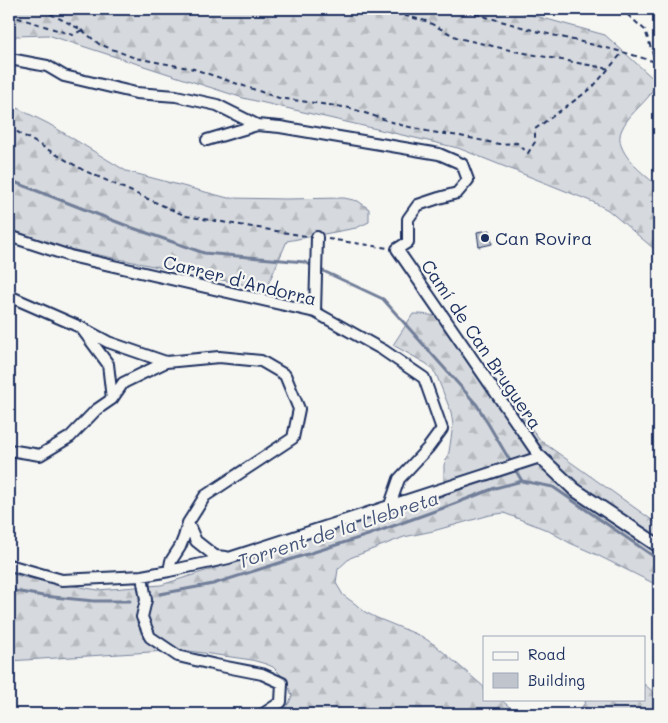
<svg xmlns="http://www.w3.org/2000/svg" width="668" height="723" font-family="Mali,sans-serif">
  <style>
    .forest { fill: url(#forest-firs); stroke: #78849e }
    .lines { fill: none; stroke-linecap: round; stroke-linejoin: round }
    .stream { stroke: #717e99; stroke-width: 3 }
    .building { fill: #c0c4cd; stroke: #1b2f5e }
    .minor-casing { stroke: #1b2f5e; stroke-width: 14 }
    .tertiary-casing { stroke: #1b2f5e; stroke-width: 16 }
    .path { stroke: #1b2f5e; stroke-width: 2; stroke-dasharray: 5 4; stroke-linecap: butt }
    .minor { stroke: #f6f6f2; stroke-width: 10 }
    .tertiary { stroke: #f6f6f2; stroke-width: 12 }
    .poi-dot { fill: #1b2f5e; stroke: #f6f6f2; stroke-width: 2 }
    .labels { text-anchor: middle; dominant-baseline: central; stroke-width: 4.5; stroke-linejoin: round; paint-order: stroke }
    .poi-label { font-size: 18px; fill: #1b2f5e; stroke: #f6f6f2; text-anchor: start }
    .street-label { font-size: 18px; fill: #1b2f5e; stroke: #f6f6f2 }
    .water-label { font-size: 19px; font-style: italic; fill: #46567b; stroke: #f6f6f2 }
  </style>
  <defs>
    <pattern id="forest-firs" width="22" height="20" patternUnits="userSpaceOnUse" patternTransform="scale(1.25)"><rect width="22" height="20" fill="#d6d9dd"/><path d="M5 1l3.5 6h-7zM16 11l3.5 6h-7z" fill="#b7bbc0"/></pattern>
  </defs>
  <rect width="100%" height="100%" fill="#f6f6f2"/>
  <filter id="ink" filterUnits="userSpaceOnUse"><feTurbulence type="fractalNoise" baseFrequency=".02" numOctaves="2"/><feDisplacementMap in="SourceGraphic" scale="10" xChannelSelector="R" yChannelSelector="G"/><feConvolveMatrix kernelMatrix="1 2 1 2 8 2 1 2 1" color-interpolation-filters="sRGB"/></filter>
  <g filter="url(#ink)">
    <!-- forest -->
    <path class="forest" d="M9 9H510L605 35 657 82C654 87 652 91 649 96 640 107 628 116 622 129 611 151 645 175 659 187V253L608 210 593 202 458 148 243 98 48 35 16 36 9 45Z
      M9 104 49 124 126 171 228 198 286 199 344 198 358 201 369 209V222L356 228 287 241 266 289 40 243 9 232Z
      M413 314C433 314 441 316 456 329L541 441 659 525V586L595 554 570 543 547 530 504 513 490 515 433 531 404 537 350 558 338 569 336 583 343 595 354 603 365 612 377 618 421 636 435 645 484 687V699H500L518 714H279L289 703 292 696 290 690 283 677 273 667 266 664 252 660 182 650 9 661V573L27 578 98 590 161 585 444 496V465L449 452 453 425 451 412 436 374 427 364 393 345Z
      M644 684 659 697V714H576L585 703 586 699H644Z"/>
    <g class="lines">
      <!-- stream -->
      <path class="stream" d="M9 180 130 227 204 253 304 262 313 266
        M319 269 383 299 477 405 522 481 553 487 659 560
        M9 590 43 596 94 601H130
        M160 594 213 584 368 535 446 507 495 488 522 481"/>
    </g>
    <!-- building -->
    <path class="building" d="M490 230 492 244 479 247 477 232Z"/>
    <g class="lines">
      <defs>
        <path id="minor" d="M207 140 257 125
          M9 236 70 256 315 312 383 350 424 378 442 429 428 448 399 479 390 505
          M9 296 80 327 108 342 166 362
          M315 312 317 237
          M82 329 108 364 112 399
          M9 450 40 455 70 437 96 410 112 399 123 383 166 362 219 357 261 361 285 375 299 409 293 438 205 496 188 523 184 537 180 547 171 561 169 571
          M188 523 196 541 215 556 226 557
          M9 565 62 580 142 576 169 571 229 558 540 457 397 249 408 242V219L418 205 439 198 457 193 468 180 462 164 439 154 280 127 257 125 217 105 176 96 136 93 64 76 47 66 10 59
          M142 576 146 600 142 617 150 637 178 656 216 665 262 674 282 683 281 702 263 714"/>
        <path id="tertiary" d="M540 457 575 490 659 546"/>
      </defs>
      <!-- minor casing -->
      <use href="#minor" class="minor-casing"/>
      <!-- tertiary casing -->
      <use href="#tertiary" class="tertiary-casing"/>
      <!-- path -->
      <path class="path" d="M378 9 426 21 458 38 514 51 610 69
        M458 9 536 31 623 52 659 63
        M621 9 645 30 656 63
        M9 15 73 35 82 30 41 9
        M9 21 16 17
        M82 30 99 44 135 58 194 69 279 98 350 108 401 125 431 132 460 136 499 144 517 143 528 153 535 142V129L592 88 623 52
        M9 127 83 170 186 216 306 236
        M328 239 388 248"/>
      <!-- minor -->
      <use href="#minor" class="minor"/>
      <!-- tertiary -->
      <use href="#tertiary" class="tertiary"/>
    </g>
  </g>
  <!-- markers -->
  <circle class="poi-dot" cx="485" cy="238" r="5"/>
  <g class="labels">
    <!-- poi labels -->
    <g class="poi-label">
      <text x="495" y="238">Can Rovira</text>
    </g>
    <!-- street labels -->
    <g class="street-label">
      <text transform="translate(240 280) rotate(14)">Carrer d'Andorra</text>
      <text transform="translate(482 344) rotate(56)">Camí de Can Bruguera</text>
    </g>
    <!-- water labels -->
    <g class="water-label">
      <text transform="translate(338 529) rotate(-18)">Torrent de la Llebreta</text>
    </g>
  </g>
  <!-- margin -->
  <rect width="668" height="723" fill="none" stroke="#f6f6f2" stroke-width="30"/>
  <rect x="15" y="15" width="638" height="693" fill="none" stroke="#1b2f5e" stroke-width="2" filter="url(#ink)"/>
  <!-- legend -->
  <rect x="483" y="636" width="162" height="65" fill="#f6f6f2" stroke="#9ea6b7"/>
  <rect x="493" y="652" width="25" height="8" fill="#f6f6f2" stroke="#9ea6b7"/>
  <text x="528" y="660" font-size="15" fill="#1b2f5e">Road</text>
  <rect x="493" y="673" width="25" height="15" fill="#c0c4cd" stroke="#9ea6b7"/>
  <text x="528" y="686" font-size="15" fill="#1b2f5e">Building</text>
</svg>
